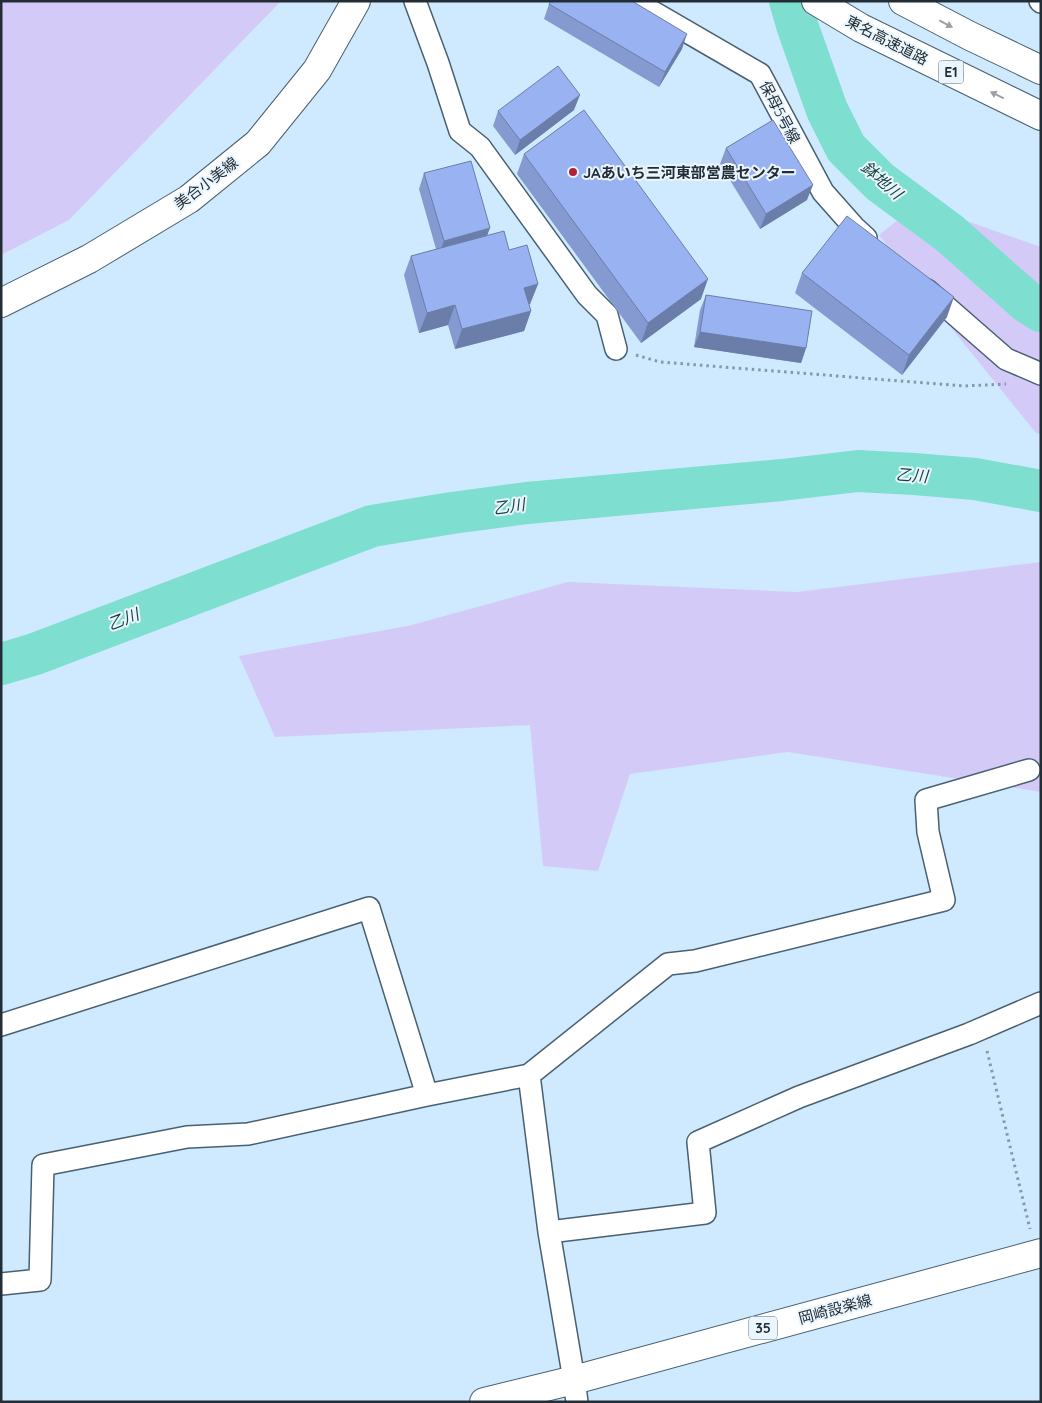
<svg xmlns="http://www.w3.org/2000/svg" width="1042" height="1403" font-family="Quicksand,'Noto Sans JP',sans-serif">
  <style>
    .green { fill: #d4caf7 }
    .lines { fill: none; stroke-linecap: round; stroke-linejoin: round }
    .river { stroke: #7edfd1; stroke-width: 42 }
    .minor-casing { stroke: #486071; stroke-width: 24 }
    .tertiary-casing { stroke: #486071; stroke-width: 30 }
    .primary-casing { stroke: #486071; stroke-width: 30 }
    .motorway-casing { stroke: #486071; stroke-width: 30 }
    .path { stroke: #8598a7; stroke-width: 3; stroke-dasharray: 2.5 4; stroke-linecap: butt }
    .minor { stroke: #fff; stroke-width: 21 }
    .tertiary { stroke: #fff; stroke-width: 28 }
    .primary { stroke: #fff; stroke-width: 28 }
    .motorway { stroke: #fff; stroke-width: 28 }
    .wall { fill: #849ad0 }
    .shaded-wall { fill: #6b7da9 }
    .building { fill: #99b3f2; stroke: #6b7da9 }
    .oneway { fill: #9ca0a4 }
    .poi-dot { fill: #b32039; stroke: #eaf5fd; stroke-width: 2 }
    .labels { text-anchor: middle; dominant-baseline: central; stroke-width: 4; stroke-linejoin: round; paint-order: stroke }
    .shield { fill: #eaf5fd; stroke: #5f6971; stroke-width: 1 }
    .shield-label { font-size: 14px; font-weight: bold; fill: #232d35 }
    .street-label { font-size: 15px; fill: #232d35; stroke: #eaf5fd }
    .poi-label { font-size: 15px; font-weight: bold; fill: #232d35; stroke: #eaf5fd; text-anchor: start }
    .water-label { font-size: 16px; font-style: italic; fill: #17443e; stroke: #eaf5fd }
  </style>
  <rect width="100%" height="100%" fill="#cfeafe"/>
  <!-- green -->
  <path class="green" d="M1 1H281L69 220 1 255Z
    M918 204 1041 247V434L1036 433 911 278 879 235Z
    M1041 562V792L788 752 630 774 598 871 543 866 530 725 275 737 239 656 408 626 568 582 797 592Z"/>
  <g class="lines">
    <!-- river -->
    <path class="river" d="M790 1 798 28 827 110 846 148 880 182 949 233 1027 302 1041 311
      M1 664 35 654 372 526 452 513 527 503 782 480 858 471 914 474 975 479 1041 491"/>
    <defs>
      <path id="minor" d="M415 1 438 63 460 131 480 147 587 295 607 315 616 349
        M634 1 760 74 823 192 854 227 866 238
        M1040 1 1041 2
        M927 290 1006 359 1041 374
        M1 1025 369 908 427 1095
        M529 1075 549 1232 574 1380 577 1402
        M549 1232 705 1213 698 1142 799 1097 969 1034 1041 1003
        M1 1284 40 1280 43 1165 187 1137 248 1134 427 1095 529 1075 668 964 695 961 944 900 928 832 926 800 1029 770"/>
      <path id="tertiary" d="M1 303 89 259 189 199 258 143 317 70 356 1"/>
      <path id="primary" d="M484 1402 574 1380 1041 1253"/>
      <path id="motorway" d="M816 1 861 28 1041 116
        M903 1 970 36 1041 70"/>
    </defs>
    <!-- minor casing -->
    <use href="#minor" class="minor-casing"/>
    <!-- tertiary casing -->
    <use href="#tertiary" class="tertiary-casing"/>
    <!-- primary casing -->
    <use href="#primary" class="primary-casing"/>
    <!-- motorway casing -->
    <use href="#motorway" class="motorway-casing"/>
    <!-- path -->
    <path class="path" d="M636 355 660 362 964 386 1006 384
      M987 1051 1030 1229"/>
    <!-- minor -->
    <use href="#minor" class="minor"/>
    <!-- tertiary -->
    <use href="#tertiary" class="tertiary"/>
    <!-- primary -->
    <use href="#primary" class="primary"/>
    <!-- motorway -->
    <use href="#motorway" class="motorway"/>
  </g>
  <!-- wall -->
  <path class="wall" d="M549 4 682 49 659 87 544 19Z
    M574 110 515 155 493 126 498 111Z
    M726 148 807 200 760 229 720 164Z
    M524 154 701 299 641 343 517 174Z
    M424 173 487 235 509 250 538 284 530 304H529L531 311 524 331 455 349 448 325 419 333 404 275 411 256 436 249 419 189Z
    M802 273 947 317 902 375 795 293Z
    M706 295 806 348 801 363 694 347 700 310Z"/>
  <!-- shaded-wall -->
  <path class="shaded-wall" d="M687 34 682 49 659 87 665 72Z
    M580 95 574 110 515 155 520 140Z
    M813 185 807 200 760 229 766 214Z
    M490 228 484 244 438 256 444 241Z
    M708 279 701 299 641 343 648 323Z
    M538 284 530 304 517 307 524 288Z
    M954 297 947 317 902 375 909 355Z
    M455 305 448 325 419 333 427 313Z
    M531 311 524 331 455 349 462 329Z
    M700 332 806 348 801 363 694 347Z"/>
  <!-- building -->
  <path class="building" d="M551 1H632L687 34 665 72 549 4Z
    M558 66 580 95 520 140 498 111Z
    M584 110 708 279 648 323 524 154Z
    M773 120 813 185 766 214 726 148Z
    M471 161 490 228 444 241 424 173Z
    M847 216 954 297 909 355 802 273Z
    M504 231 509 250 527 245 538 284 524 288 531 311 462 329 455 305 427 313 411 256Z
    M706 295 812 311 806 348 700 332Z"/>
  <!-- one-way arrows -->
  <defs><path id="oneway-solid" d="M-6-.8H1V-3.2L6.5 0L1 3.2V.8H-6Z" transform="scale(1.25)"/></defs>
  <g class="oneway">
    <use href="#oneway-solid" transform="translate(946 24) rotate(28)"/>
    <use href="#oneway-solid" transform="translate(997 95) rotate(-154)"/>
  </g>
  <!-- markers -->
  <circle class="poi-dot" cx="573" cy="172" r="5"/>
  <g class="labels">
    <!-- shield labels -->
    <g class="shield">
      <rect x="938.5" y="60.5" width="25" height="23" rx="4"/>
      <rect x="749" y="1316.5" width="28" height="23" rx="4"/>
    </g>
    <g class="shield-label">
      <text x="951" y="72">E1</text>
      <text x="763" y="1328">35</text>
    </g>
    <!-- street labels -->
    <g class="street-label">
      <text transform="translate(887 40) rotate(27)">東名高速道路</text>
      <text transform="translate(780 112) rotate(62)">保母5号線</text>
      <text transform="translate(206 183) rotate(-37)">美合小美線</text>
      <text transform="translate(835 1309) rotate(-15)">岡崎設楽線</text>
    </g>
    <!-- poi labels -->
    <g class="poi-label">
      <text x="583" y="172">JAあいち三河東部営農センター</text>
    </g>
    <!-- water labels -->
    <g class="water-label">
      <text transform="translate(882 180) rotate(41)">鉢地川</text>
      <text transform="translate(912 475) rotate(4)">乙川</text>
      <text transform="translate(509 506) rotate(-8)">乙川</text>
      <text transform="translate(123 619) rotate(-21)">乙川</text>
    </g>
  </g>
  <!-- border -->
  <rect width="1042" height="1403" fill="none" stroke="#232d35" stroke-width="5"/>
</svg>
